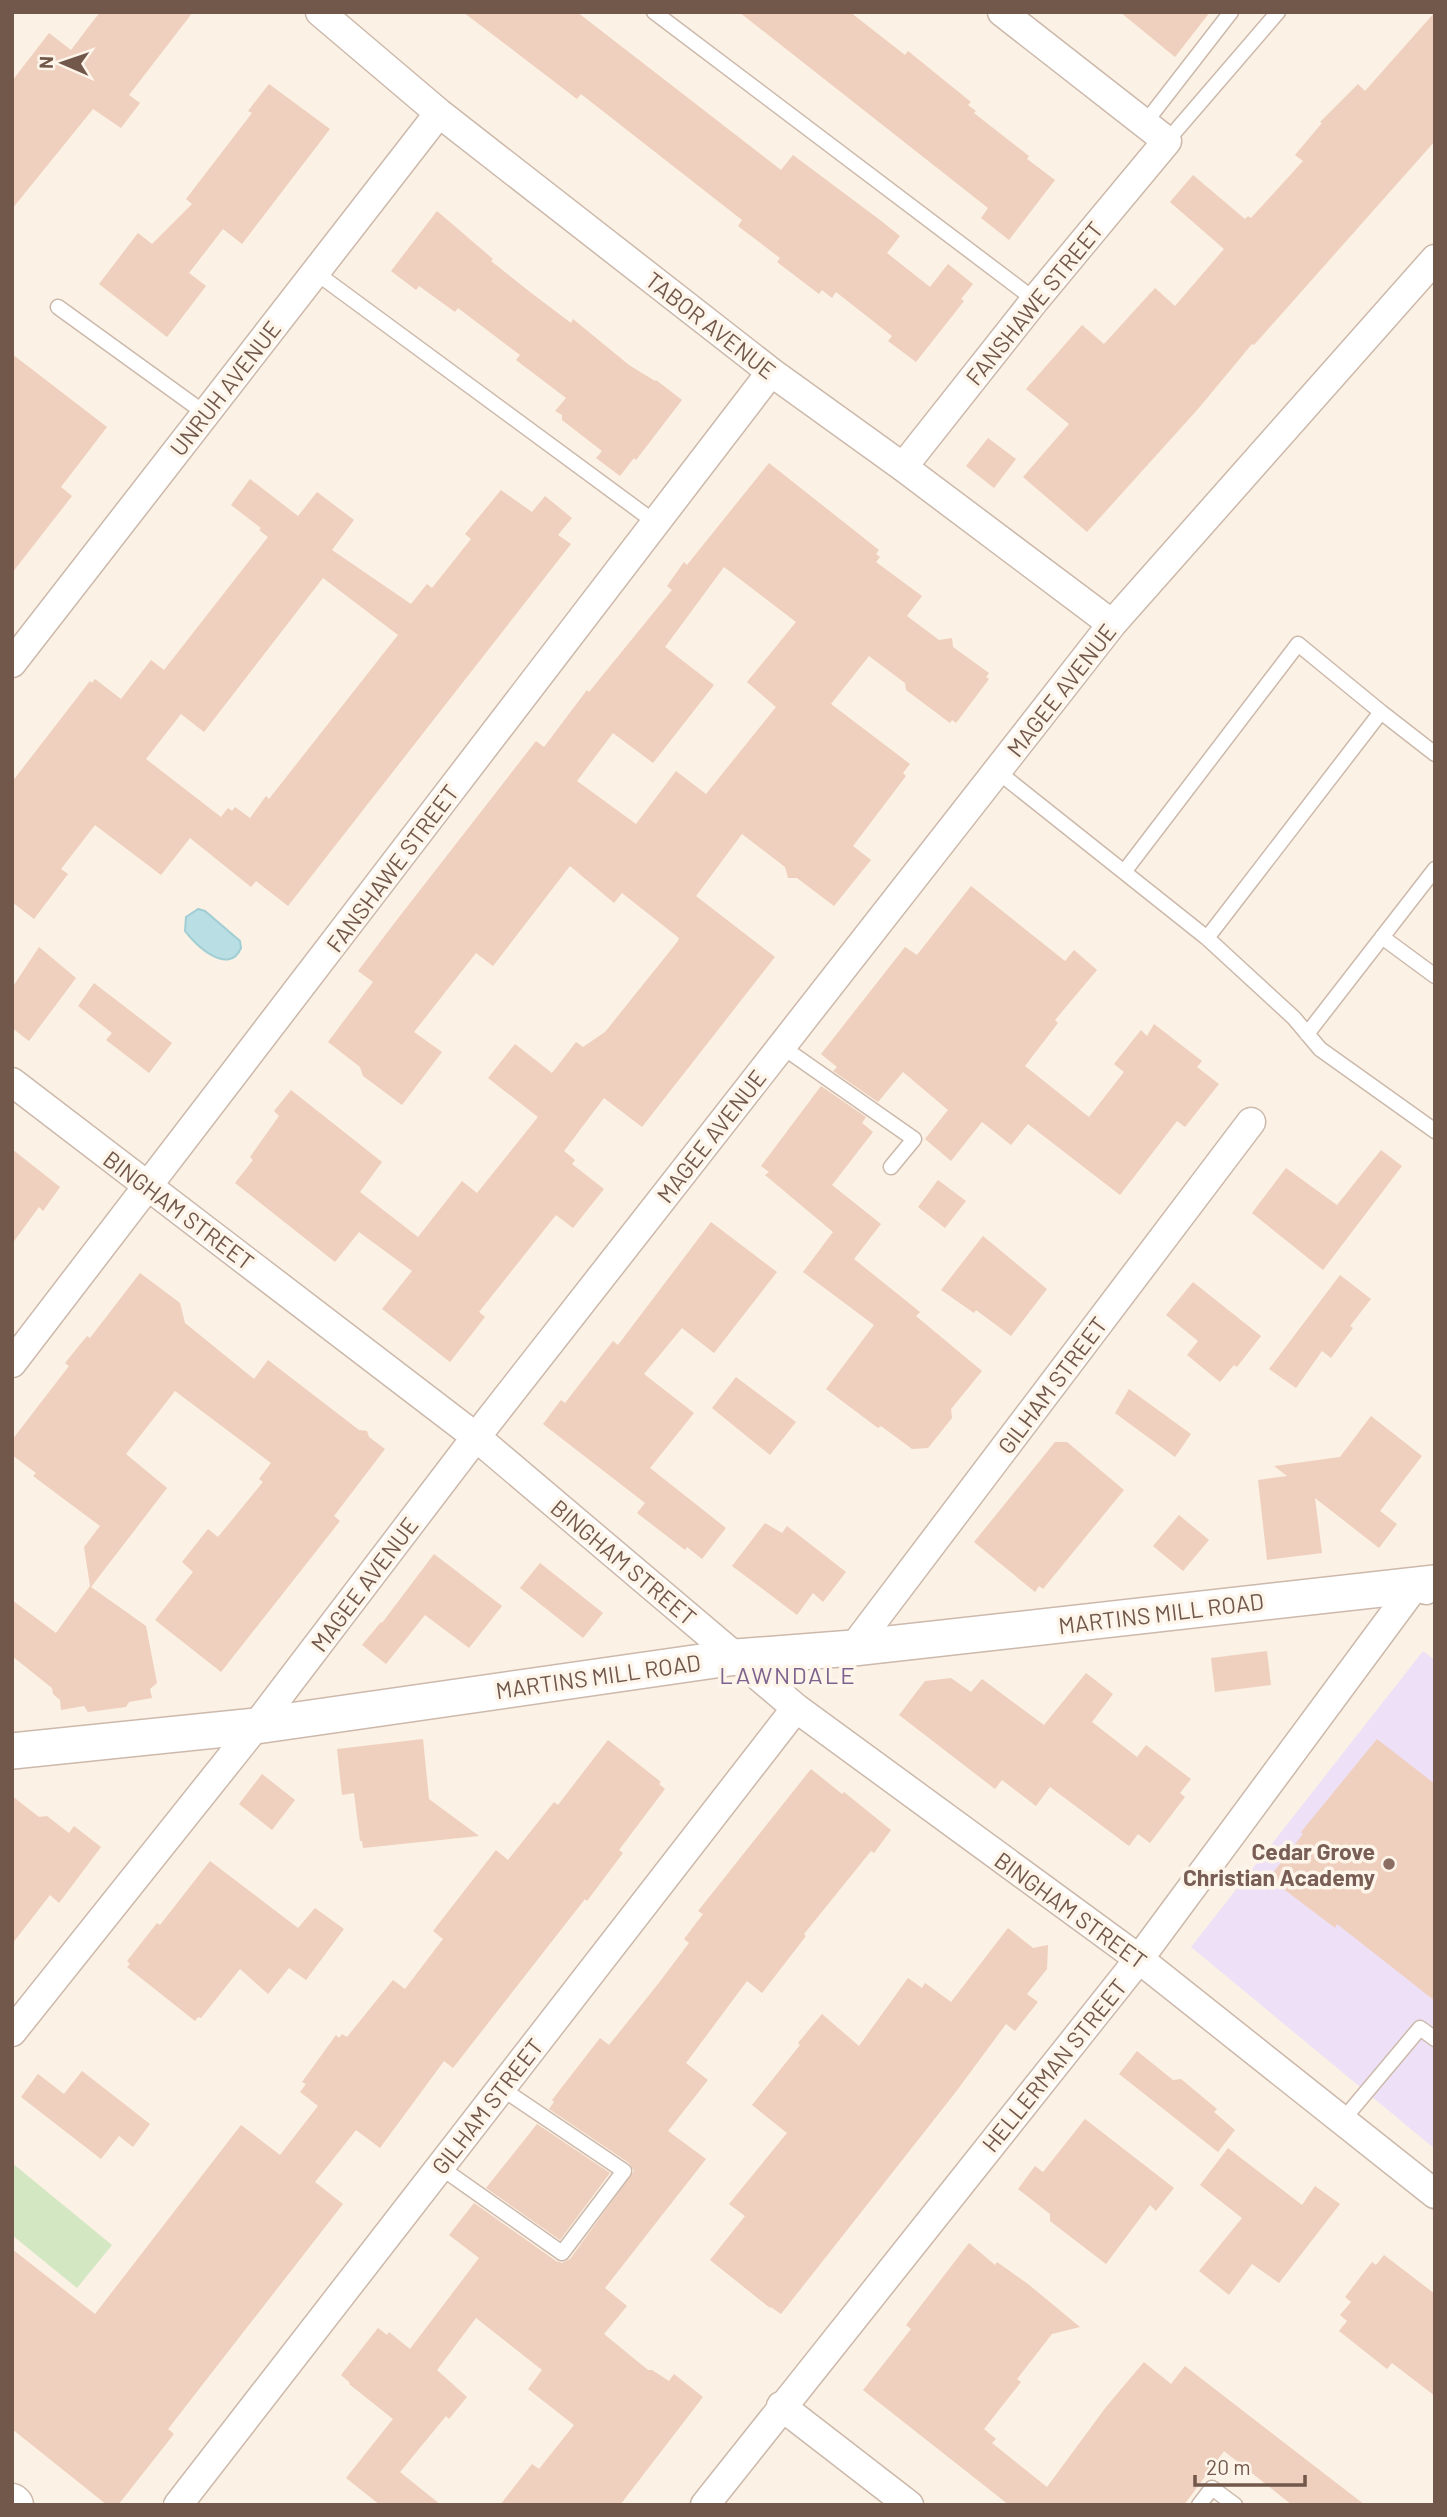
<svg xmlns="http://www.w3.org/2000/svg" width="1447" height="2517" font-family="Barlow,sans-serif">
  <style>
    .education { fill: #eee1f7 }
    .green { fill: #d3e7c3 }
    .water { fill: #b9dee3; stroke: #a0ced4; stroke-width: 2 }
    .building { fill: #efcfbd; fill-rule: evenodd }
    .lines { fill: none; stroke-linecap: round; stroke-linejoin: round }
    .service-casing { stroke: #ccb9ab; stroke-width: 17 }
    .minor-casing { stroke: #ccb9ab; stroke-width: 31 }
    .tertiary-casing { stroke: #ccb9ab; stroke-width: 38 }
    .secondary-casing { stroke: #d0baab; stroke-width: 41 }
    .service { stroke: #fff; stroke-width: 14 }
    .minor { stroke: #fff; stroke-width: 28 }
    .tertiary { stroke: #fff; stroke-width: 35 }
    .secondary { stroke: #fff; stroke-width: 38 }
    .education-dot { fill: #8d6e63; stroke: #fef5ea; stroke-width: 2.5 }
    .labels { text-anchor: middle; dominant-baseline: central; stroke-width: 7; stroke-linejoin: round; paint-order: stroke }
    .street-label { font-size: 23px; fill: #72584b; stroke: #fef5ea }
    .education-label { font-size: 23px; font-weight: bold; fill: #785e54; stroke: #fef5ea; text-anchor: end }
    .neighbourhood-label { font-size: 24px; letter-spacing: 2px; fill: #7e638e; stroke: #fef5ea }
  </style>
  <rect width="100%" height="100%" fill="#fbf1e4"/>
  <!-- education -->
  <path class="education" d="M1423 1651 1435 1660V2149L1191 1947Z"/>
  <!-- green -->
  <path class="green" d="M12 2163 112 2245 77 2288 12 2235Z"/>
  <!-- water -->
  <path class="water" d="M198 909 205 911 240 941 241 948C229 976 196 946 185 931L186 917Z"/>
  <!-- building -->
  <path class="building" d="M100 12H193L129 95 140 103 121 128 93 109 12 209V81L49 33 71 50Z
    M463 12H577L781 170 793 155 880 220 900 236 887 253 930 287 948 264 973 284 961 299 964 301 916 362 888 341 892 336 836 292 832 298 822 290 819 294 777 262 780 258 738 226 742 220 581 94 577 99Z
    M739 12H850L905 55 908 51 971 102 968 105 976 111 974 113 1029 156 1027 159 1055 180 1009 240 981 218 988 208Z
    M1120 12H1210L1175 57Z
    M1435 12V141L1254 345 1252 344 1198 409 1087 532 1023 477 1069 424 1026 389 1082 325 1104 344 1155 288 1175 306 1224 249 1170 202 1193 175 1245 219 1248 216 1251 218 1303 161 1295 155 1322 123 1320 122 1358 84 1365 91Z
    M269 84 330 129 242 244 223 229 189 273 206 286 167 337 99 284 138 233 152 244 192 204 186 199 252 113 248 111Z
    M437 211 493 259 491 261 530 292 571 323 573 319 629 365 655 381 656 380 682 400 636 460 634 458 620 476 596 458 602 451 562 420V415L555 411 566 398 516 360 520 355 458 308 455 312 419 286 416 290 391 271Z
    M12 354 107 427 61 487 72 496 12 573Z
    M988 438 1016 459 994 488 966 466Z
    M769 463 879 550 876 554 880 557 876 562 922 596 907 616 939 640 952 638 953 647 989 673 986 677 989 679 956 723 952 720 950 723 906 690 905 683 869 656 831 704 910 764 903 773 906 776 853 846 871 860 834 906 797 878H788L785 867 742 834 696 896 775 957 642 1127 604 1098 564 1151 575 1160 572 1164 604 1189 573 1228 556 1215 479 1312 485 1317 450 1362 382 1309 412 1271 359 1232 335 1262 235 1183 253 1160 250 1157 279 1116 274 1111 291 1090 382 1162 360 1192 418 1237 462 1181 477 1193 538 1117 488 1078 515 1044 552 1073 576 1042 583 1047 605 1032 678 941 679 938 622 893 614 903 570 866 493 966 476 953 414 1032 442 1052 402 1105 363 1076 360 1067 328 1042 373 982 358 971 396 921 536 741 544 747 587 690 589 692 672 590 667 586 684 562 687 565ZM724 567 796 622 747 682 776 707 706 794 676 771 636 824 577 781 613 733 653 763 714 685 665 647Z
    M250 479 298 516 317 492 354 520 332 550 411 604 427 584 432 588 471 539 465 534 501 490 532 512 545 496 572 518 558 535 571 544 288 906 256 881 251 887 190 838 161 875 95 825 61 869 68 874 34 919 12 902V782L90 681 92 683 95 679 121 699 151 660 164 670 268 537 259 530 261 528 231 505ZM323 578 398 635 269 799 266 796 250 818 235 807 232 811 228 808 221 817 146 759 181 714 204 732Z
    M971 886 1065 961 1074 950 1097 970 1055 1020 1058 1023 1025 1066 1089 1117 1124 1072 1114 1064 1141 1030 1147 1036 1154 1024 1202 1061 1197 1067 1219 1084 1185 1127 1177 1121 1120 1195 1028 1124 1011 1145 982 1122 951 1161 925 1139 948 1110 903 1072 878 1102 833 1071 837 1067 821 1054 905 947 917 955Z
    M39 947 76 978 29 1041 12 1028V988Z
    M94 983 172 1043 149 1073 106 1040 112 1033 78 1006Z
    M821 1086 866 1117 862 1123 873 1132 832 1185 881 1224 854 1259 920 1312 916 1316 982 1371 951 1409 952 1418 928 1448 912 1449 881 1426 878 1428 826 1389 874 1325 803 1272 833 1232 765 1175 769 1172 761 1166Z
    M12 1149 60 1187 43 1211 39 1207 12 1244Z
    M1381 1150 1402 1166 1323 1270 1252 1213 1286 1168 1337 1205Z
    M938 1180 966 1201 945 1228 918 1207Z
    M711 1222 777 1272 714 1353 682 1328 644 1374 694 1413 650 1468 726 1528 702 1559 687 1547 685 1550 637 1513 645 1503 543 1424 561 1400 565 1403 613 1341 618 1345Z
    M983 1236 1047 1289 1011 1336 976 1310 974 1313 941 1290Z
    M140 1273 180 1303 185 1323 254 1379 268 1360 359 1430 367 1431 369 1437 385 1449 334 1516 340 1521 221 1672 155 1620 193 1572 182 1562 208 1529 218 1537 263 1482 259 1479 271 1463 175 1391 126 1454 167 1488 91 1587 146 1626 157 1683 150 1689 152 1698 129 1702 126 1707 88 1712 84 1706 61 1710 60 1700 53 1694 52 1688 12 1656V1600L56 1633 90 1586 84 1547 100 1526 33 1476 36 1473 12 1455V1440L69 1366 65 1363 87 1336 90 1338Z
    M1340 1275 1371 1299 1350 1326 1353 1328 1331 1358 1322 1351 1296 1388 1269 1369Z
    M1193 1282 1261 1336 1237 1367 1234 1365 1220 1382 1187 1355 1198 1341 1166 1315Z
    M736 1377 796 1422 770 1455 712 1408Z
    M1129 1389 1191 1434 1175 1457 1115 1413Z
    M1371 1416 1422 1456 1380 1511 1397 1524 1379 1548 1315 1498 1322 1553 1267 1560 1258 1480 1287 1476 1274 1466 1340 1457Z
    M1055 1442H1067L1124 1490 1043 1589 1039 1586 1035 1592 974 1542Z
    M1179 1515 1209 1540 1183 1571 1153 1546Z
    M765 1523 782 1533 787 1526 846 1572 823 1602 813 1593 797 1615 732 1566Z
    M434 1554 502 1606 469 1648 425 1615 386 1664 362 1645 381 1622 382 1623Z
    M540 1563 603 1613 583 1638 520 1588Z
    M1267 1651 1271 1685 1215 1692 1211 1658Z
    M1086 1673 1113 1694 1092 1722 1137 1757 1146 1745 1191 1779 1180 1793 1185 1797 1150 1843 1138 1834 1129 1846 1050 1787 1036 1806 1002 1780 995 1789 899 1715 925 1681 951 1678 971 1692 982 1679 1044 1725Z
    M423 1739 429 1799 479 1836 363 1848 362 1841H360L354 1793 342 1795 337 1749Z
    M1377 1739 1435 1784V2001L1337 1924 1335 1928 1269 1878 1303 1834 1301 1832Z
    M608 1740 661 1782 659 1784 665 1789 619 1850 623 1853 587 1901 585 1899 453 2068 444 2061 380 2148 356 2130 315 2182 343 2204 168 2429 174 2434 118 2505H107L12 2429V2249L95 2314 241 2125 280 2155 318 2106 300 2092 306 2084 302 2082 336 2035 339 2038 342 2034 347 2037 393 1980 405 1989 443 1939 433 1931 496 1850 508 1860 554 1802 558 1805Z
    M811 1769 842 1794 844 1792 891 1830 874 1853 871 1851 804 1934 806 1936 762 1993 747 1981 686 2063 708 2080 668 2131 706 2159 605 2288 627 2306 604 2334 648 2370H652L669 2381 674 2374 703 2397 620 2505H500L532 2464 539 2469 574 2425 528 2389 542 2370 476 2318 437 2370 467 2397 449 2419 446 2416 400 2472 441 2505H380L346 2478 393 2419 349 2384 350 2383 341 2375 378 2328 387 2335 389 2332 410 2349 479 2258 449 2235 474 2203 556 2261 562 2263 570 2259 634 2171 629 2163 549 2109 554 2102 552 2100 600 2038 609 2045 658 1984 689 1943 684 1939 703 1914 698 1911Z
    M262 1774 295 1800 272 1830 239 1804Z
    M12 1796 39 1817 47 1816 69 1833 74 1826 101 1847 59 1903 50 1895 12 1944Z
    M210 1861 298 1928 315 1908 344 1929 306 1980 289 1968 268 1994 240 1969 201 2018 198 2017 195 2021 127 1967 130 1964 127 1961 157 1923 160 1925Z
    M1008 1928 1033 1948 1048 1945 1047 1969 1027 1994 1038 2002 1015 2031 1006 2024 955 2093 781 2314 771 2307 770 2308 710 2260 745 2216 729 2204 787 2133 752 2105 800 2045 798 2043 822 2014 859 2046 908 1978 922 1988 925 1983 951 2002Z
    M1137 2051 1173 2080 1181 2079 1217 2109 1214 2112 1235 2130 1218 2152 1119 2074Z
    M82 2071 150 2124 133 2147 119 2136 101 2159 21 2097 38 2074 64 2094Z
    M1085 2119 1174 2188 1156 2211 1150 2205 1106 2264 1050 2221V2214L1018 2189 1035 2166 1043 2172Z
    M537 2124 610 2173 560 2240 486 2188Z
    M1228 2148 1302 2205 1315 2186 1340 2204 1279 2283 1252 2264 1229 2295 1199 2271 1242 2218 1200 2185Z
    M969 2243 995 2265 997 2262 1028 2284 1080 2327 1052 2334 1017 2379 1021 2382 984 2429 996 2439 992 2443 1047 2487 1106 2407 1144 2362 1171 2384 1185 2366 1365 2505H1292L1224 2451 1184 2505H1009L863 2390 911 2329 906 2325Z
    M1384 2255 1435 2294V2396L1392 2363 1387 2369 1339 2331 1347 2321 1340 2315 1351 2302 1345 2297 1372 2262 1376 2265Z"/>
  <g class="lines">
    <defs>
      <path id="service" d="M654 12 1035 300
        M1145 123 1231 12
        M1167 141 1278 12
        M315 272 656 523
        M58 307 206 414
        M1381 712 1435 754
        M997 771 1207 938 1294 1018 1320 1049 1435 1131
        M1124 872 1298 644 1381 712 1207 938
        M1382 937 1435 976
        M1307 1034 1435 869
        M781 1046 914 1139 891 1167
        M1342 2121 1420 2028 1435 2039
        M440 2167 562 2253 624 2171 501 2088
        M1199 2505 1212 2488 1235 2505"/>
      <path id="minor" d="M320 12 439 113 771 372 903 467 1112 624
        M903 467 1035 300 1167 141 1002 12
        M12 663 439 113
        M12 1082 476 1437 796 1708 1139 1959 1435 2194
        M12 1363 771 372
        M853 1648 1251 1122
        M12 2032 256 1726 476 1437 1112 624 1435 259
        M781 2406 909 2505
        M178 2505 796 1708
        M705 2505 1139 1959 1417 1583 1426 1590"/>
      <path id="tertiary" d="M12 1751 256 1726 736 1657 853 1648 1435 1583"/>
      <path id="secondary" d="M12 2503 14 2505"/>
    </defs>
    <!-- service casing -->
    <use href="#service" class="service-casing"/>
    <!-- minor casing -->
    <use href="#minor" class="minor-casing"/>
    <!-- tertiary casing -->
    <use href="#tertiary" class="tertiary-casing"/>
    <!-- secondary casing -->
    <use href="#secondary" class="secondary-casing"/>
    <!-- service -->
    <use href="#service" class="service"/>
    <!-- minor -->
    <use href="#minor" class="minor"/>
    <!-- tertiary -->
    <use href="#tertiary" class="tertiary"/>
    <!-- secondary -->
    <use href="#secondary" class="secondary"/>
  </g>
  <!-- markers -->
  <circle class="education-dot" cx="1389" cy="1864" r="7"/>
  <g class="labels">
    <!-- street labels -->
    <g class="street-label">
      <text transform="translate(1034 303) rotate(-51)">FANSHAWE STREET</text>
      <text transform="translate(711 325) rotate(38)">TABOR AVENUE</text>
      <text transform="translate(225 388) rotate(-52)">UNRUH AVENUE</text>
      <text transform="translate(1061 690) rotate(-52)">MAGEE AVENUE</text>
      <text transform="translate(392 868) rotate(-53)">FANSHAWE STREET</text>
      <text transform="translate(711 1136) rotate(-52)">MAGEE AVENUE</text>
      <text transform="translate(179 1210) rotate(37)">BINGHAM STREET</text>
      <text transform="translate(1052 1385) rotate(-53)">GILHAM STREET</text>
      <text transform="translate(624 1562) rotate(40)">BINGHAM STREET</text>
      <text transform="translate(364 1584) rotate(-53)">MAGEE AVENUE</text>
      <text transform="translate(1161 1613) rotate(-7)">MARTINS MILL ROAD</text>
      <text transform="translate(598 1676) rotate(-8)">MARTINS MILL ROAD</text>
      <text transform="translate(1071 1910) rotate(36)">BINGHAM STREET</text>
      <text transform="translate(1054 2065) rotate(-51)">HELLERMAN STREET</text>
      <text transform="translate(487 2106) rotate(-52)">GILHAM STREET</text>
    </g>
    <!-- education labels -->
    <g class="education-label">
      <text x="1375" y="1851">Cedar Grove<tspan x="1375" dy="26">Christian Academy</tspan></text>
    </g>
    <!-- neighbourhood labels -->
    <g class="neighbourhood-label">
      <text x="788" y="1674">LAWNDALE</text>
    </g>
  </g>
  <!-- border -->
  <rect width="1447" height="2517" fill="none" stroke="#72584b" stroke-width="28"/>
  <!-- north arrow -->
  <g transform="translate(63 63) rotate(272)" stroke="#fef5ea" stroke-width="5" paint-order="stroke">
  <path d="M0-5L12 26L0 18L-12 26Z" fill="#72584b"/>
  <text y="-10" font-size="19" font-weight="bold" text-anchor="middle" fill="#72584b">N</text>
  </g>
  <!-- scale -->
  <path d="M1195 2475v10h110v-10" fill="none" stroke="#72584b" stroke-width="3.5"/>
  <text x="1206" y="2475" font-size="21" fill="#72584b" stroke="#fef5ea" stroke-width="5" paint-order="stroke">20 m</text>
</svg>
